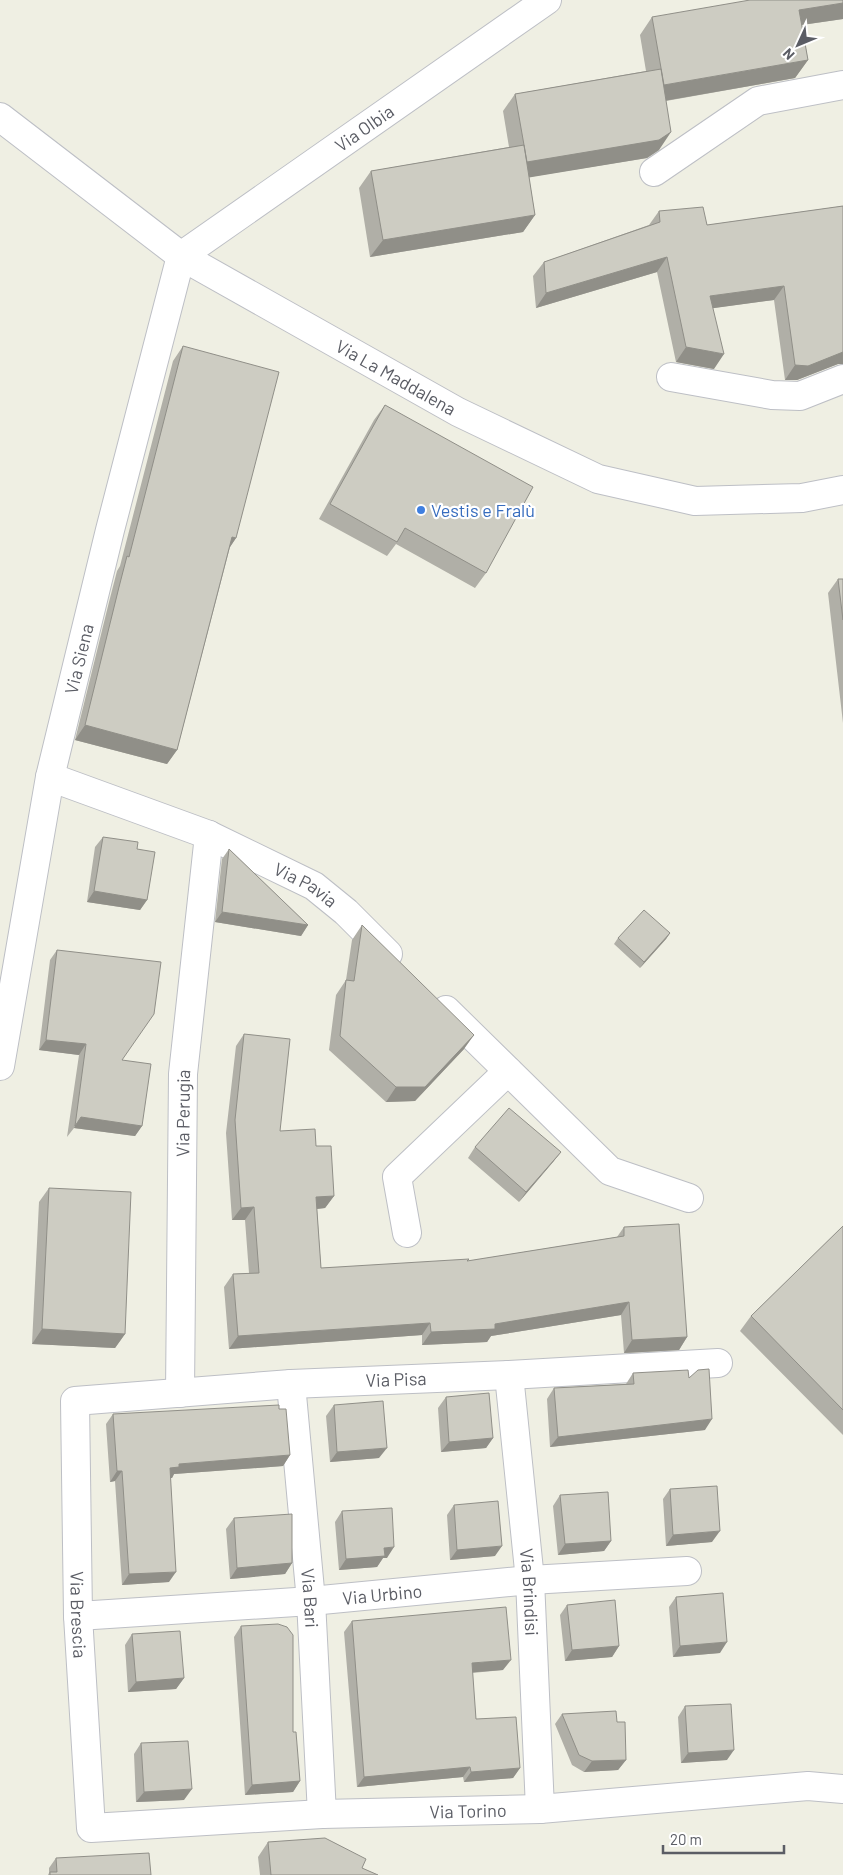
<svg xmlns="http://www.w3.org/2000/svg" width="843" height="1875" font-family="Barlow,sans-serif">
  <style>
    .lines { fill: none; stroke-linecap: round; stroke-linejoin: round }
    .minor-casing { stroke: #bdbfc5; stroke-width: 30 }
    .minor { stroke: #fff; stroke-width: 28 }
    .wall { fill: #b0afa7 }
    .shaded-wall { fill: #908f88 }
    .building { fill: #cdccc2; stroke: #908f88 }
    .shop-dot { fill: #3f7fe0; stroke: #fff; stroke-width: 2 }
    .labels { text-anchor: middle; dominant-baseline: central; stroke-width: 4.5; stroke-linejoin: round; paint-order: stroke }
    .street-label { font-size: 18px; fill: #5b5d65; stroke: #fff }
    .shop-label { font-size: 18px; fill: #366cbe; stroke: #fff; text-anchor: start }
  </style>
  <rect width="100%" height="100%" fill="#efefe3"/>
  <g class="lines">
    <defs>
      <g id="minor">
        <path id="s1" d="M0 117 181 256 458 412 598 479 695 501 802 498 843 490"/>
        <path d="M654 172 758 101 843 85"/>
        <path d="M671 377 772 395 800 396 843 379"/>
        <path id="s2" d="M50 777 209 835 314 886 346 912 388 954"/>
        <path d="M446 1010 610 1171 689 1198"/>
        <path id="s3" d="M0 1066 50 777 110 530 181 256 547 0"/>
        <path d="M407 1233 397 1177 508 1071"/>
        <path id="s4" d="M718 1363 509 1375 291 1384 75 1401 78 1616 91 1828 322 1814 540 1809 808 1786 843 1789"/>
        <path id="s5" d="M509 1375 530 1580 540 1809"/>
        <path id="s6" d="M291 1384 311 1601 322 1814"/>
        <path id="s7" d="M180 1393 183 1074 209 835"/>
        <path id="s8" d="M78 1616 311 1601 530 1580 687 1571"/>
      </g>
    </defs>
    <!-- minor casing -->
    <use href="#minor" class="minor-casing"/>
    <!-- minor -->
    <use href="#minor" class="minor"/>
  </g>
  <!-- wall -->
  <path class="wall" d="M843 0V19L802 25 808 60 795 78 666 101 659 150 647 158 529 177 535 215 523 232 370 257 359 188 371 171 509 147 503 111 515 94 646 71 640 35 652 17Z
    M843 206V364H838L797 380H785L774 300 713 308 714 369 676 362 657 272 536 308 533 276 544 262 649 225 659 211 707 225Z
    M183 346 236 538 230 547 177 750 167 764 75 740 109 602 117 571 120 566 173 361Z
    M385 405 486 573 475 588 396 544 387 556 319 519 374 420Z
    M838 579H843V723L828 593Z
    M103 837 137 849 147 900 140 910 87 902 95 847Z
    M229 849 308 925 301 936 215 922 222 859Z
    M362 925 464 1049 415 1101 386 1102 329 1050 336 995 346 980 352 940Z
    M670 933 666 939 640 968 614 944 618 938Z
    M57 950 122 1060 142 1126 135 1136 74 1128 67 1137 79 1055 39 1050 50 960Z
    M244 1034 280 1131 316 1146 334 1196 325 1208 317 1209 321 1268 468 1261 617 1237 624 1227 687 1337 679 1350 624 1353 621 1315 491 1336 487 1342 422 1345V1335L229 1349 224 1287 233 1274 249 1273 245 1220H232L226 1133 236 1046Z
    M475 1147 561 1152 553 1162 519 1202 468 1158Z
    M49 1188 125 1334 115 1348 32 1344 39 1202Z
    M843 1226V1435L740 1331 751 1316Z
    M633 1373 689 1378 705 1430 550 1447 547 1399 554 1388 626 1384Z
    M446 1397 493 1438 486 1448 441 1452 438 1408Z
    M334 1405 379 1458 330 1462 326 1416Z
    M279 1409 290 1455 283 1466 174 1474 172 1478H170L169 1582 122 1585 115 1481 110 1482 106 1424 113 1414Z
    M670 1489 712 1542 666 1546 663 1499Z
    M560 1495 611 1541 604 1551 558 1555 553 1506Z
    M454 1505 495 1556 450 1560 447 1515Z
    M342 1511 387 1558H383L377 1567 339 1570 335 1522Z
    M234 1518 292 1563 285 1574 230 1579 226 1529Z
    M676 1597 720 1653 673 1657 669 1607Z
    M567 1605 619 1646 612 1657 565 1661 560 1615Z
    M352 1621 503 1670 472 1673 476 1719 520 1768 513 1778 464 1782 463 1777 357 1787 344 1632Z
    M241 1626 293 1732 300 1781 293 1792 245 1795 234 1637Z
    M132 1634 184 1678 176 1689 128 1692 125 1645Z
    M685 1706 727 1760 681 1763 678 1717Z
    M562 1714 617 1722 626 1760 618 1770 584 1772 572 1765 555 1724Z
    M141 1743 184 1800 136 1802 134 1754Z
    M268 1842 362 1868 378 1875H260L258 1857Z
    M56 1858 151 1875H48L49 1873V1868Z"/>
  <!-- shaded-wall -->
  <path class="shaded-wall" d="M843 3V19L787 27 799 10Z
    M808 60 795 78 652 103 664 85Z
    M671 132 659 150 647 158 514 180 527 162Z
    M535 215 523 232 370 257 383 240Z
    M667 257 657 272 536 308 546 293Z
    M784 286 774 300 700 310 710 296Z
    M686 347 724 354 714 369 676 362Z
    M843 352V364H838L797 380H785L795 365Z
    M232 537 236 538 226 553Z
    M85 725 177 750 167 764 75 740Z
    M94 891 147 900 140 910 87 902Z
    M222 912 308 925 301 936 215 922Z
    M670 933 666 939 640 968 644 962Z
    M474 1035 464 1049 415 1101 386 1102 396 1087Z
    M46 1040 86 1044 79 1055 39 1050Z
    M81 1117 142 1126 135 1136 74 1128Z
    M561 1152 553 1162 519 1202 526 1192Z
    M334 1196 325 1208 307 1210 316 1197Z
    M254 1207 245 1220H232L241 1208Z
    M629 1302 621 1315 491 1336 487 1342 422 1345 431 1332 495 1324Z
    M430 1323 422 1335 229 1349 238 1336Z
    M42 1329 125 1334 115 1348 32 1344Z
    M687 1337 679 1350 624 1353 632 1340Z
    M712 1419 705 1430 550 1447 558 1437Z
    M493 1438 486 1448 441 1452 449 1442Z
    M387 1448 379 1458 330 1462 337 1452Z
    M290 1455 283 1466 174 1474 172 1478H162L170 1468 179 1464Z
    M117 1471H122L115 1481 110 1482Z
    M720 1531 712 1542 666 1546 673 1535Z
    M611 1541 604 1551 558 1555 565 1544Z
    M502 1546 495 1556 450 1560 457 1550Z
    M394 1547 387 1558H383L377 1567 339 1570 346 1559 384 1548Z
    M292 1563 285 1574 230 1579 237 1568Z
    M176 1572 169 1582 122 1585 129 1574Z
    M727 1642 720 1653 673 1657 680 1646Z
    M619 1646 612 1657 565 1661 572 1650Z
    M511 1660 503 1670 464 1673 472 1663Z
    M184 1678 176 1689 128 1692 136 1682Z
    M734 1750 727 1760 681 1763 688 1753Z
    M626 1760 618 1770 584 1772 592 1761Z
    M470 1767 463 1777 357 1787 364 1777Z
    M520 1768 513 1778 464 1782 471 1772Z
    M300 1781 293 1792 245 1795 252 1785Z
    M192 1789 184 1800 136 1802 144 1792Z"/>
  <!-- building -->
  <path class="building" d="M750 0H843V3L799 10 808 60 664 85 652 17Z
    M661 69 671 132 659 140 527 162 515 94Z
    M524 145 535 215 383 240 371 171Z
    M843 206V352L808 366 795 365 784 286 710 296 724 354 686 347 667 257 546 293 544 262 660 222 659 211 703 207 707 225Z
    M183 346 279 372 236 538 232 537 177 750 85 725 119 587 127 556 129 557Z
    M385 405 533 487 486 573 405 528 397 542 330 504Z
    M838 579H843V620Z
    M103 837 138 842 137 849 155 852 147 900 94 891Z
    M229 849 308 925 222 912Z
    M644 910 670 933 644 962 618 938Z
    M362 925 474 1035 425 1087H396L340 1036 346 980 354 981Z
    M57 950 161 962 154 1014 122 1060 151 1064 142 1126 81 1117 75 1126 86 1044 46 1040Z
    M244 1034 290 1039 280 1131 315 1129 316 1146H331L334 1196 316 1197 321 1268 469 1259 467 1261 624 1236V1227L679 1224 687 1337 632 1340 629 1302 495 1324V1329L431 1332 430 1323 238 1336 233 1274 259 1273 254 1207 241 1208 235 1120Z
    M509 1108 561 1152 526 1192 475 1147Z
    M49 1188 131 1192 125 1334 42 1329Z
    M843 1226V1410L751 1316Z
    M709 1369 712 1419 558 1437 554 1388 634 1384 633 1373 688 1370 689 1378 698 1370Z
    M489 1393 493 1438 449 1442 446 1397Z
    M383 1401 387 1448 337 1452 334 1405Z
    M279 1405V1409H286L290 1455 179 1464V1467L170 1468 176 1572 129 1574 122 1471H117L113 1414Z
    M717 1486 720 1531 673 1535 670 1489Z
    M608 1492 611 1541 565 1544 560 1495Z
    M498 1501 502 1546 457 1550 454 1505Z
    M392 1508 394 1547 384 1548 385 1556 346 1559 342 1511Z
    M292 1514V1563L237 1568 234 1518Z
    M723 1593 727 1642 680 1646 676 1597Z
    M615 1600 619 1646 572 1650 567 1605Z
    M506 1607 511 1660 472 1663 476 1719 516 1717 520 1768 471 1772 470 1767 364 1777 352 1621Z
    M278 1624 287 1627 293 1635V1732H296L300 1781 252 1785 241 1626Z
    M180 1631 184 1678 136 1682 132 1634Z
    M731 1704 734 1750 688 1753 685 1706Z
    M616 1711 617 1722H625L626 1760 592 1761 579 1755 562 1714Z
    M188 1741 192 1789 144 1792 141 1743Z
    M325 1838 366 1859 362 1868 378 1875H271L268 1842Z
    M149 1853 151 1875H50V1872H57L56 1858Z"/>
  <!-- markers -->
  <circle class="shop-dot" cx="421" cy="510" r="5"/>
  <g class="labels">
    <!-- street labels -->
    <g class="street-label">
      <text stroke="none"><textPath href="#s3" startOffset="1054">Via Olbia</textPath></text>
      <text stroke="none"><textPath href="#s1" startOffset="475">Via La Maddalena</textPath></text>
      <text stroke="none"><textPath href="#s3" startOffset="415">Via Siena</textPath></text>
      <text stroke="none"><textPath href="#s2" startOffset="278">Via Pavia</textPath></text>
      <text stroke="none"><textPath href="#s7" startOffset="280">Via Perugia</textPath></text>
      <text transform="translate(396 1379) rotate(-2)">Via Pisa</text>
      <text stroke="none"><textPath href="#s5" startOffset="218">Via Brindisi</textPath></text>
      <text stroke="none"><textPath href="#s8" startOffset="305">Via Urbino</textPath></text>
      <text stroke="none"><textPath href="#s6" startOffset="215">Via Bari</textPath></text>
      <text stroke="none"><textPath href="#s4" startOffset="858">Via Brescia</textPath></text>
      <text stroke="none"><textPath href="#s4" startOffset="1449">Via Torino</textPath></text>
    </g>
    <!-- shop labels -->
    <g class="shop-label">
      <text x="431" y="510">Vestis e Fralù</text>
    </g>
  </g>
  <!-- north arrow -->
  <g transform="translate(798 45) rotate(226)" stroke="#ffffff" stroke-width="4" paint-order="stroke">
  <path d="M0-4L9 19L0 12L-9 19Z" fill="#5b5d65"/>
  <text y="-8" font-size="14" font-weight="bold" text-anchor="middle" fill="#5b5d65">N</text>
  </g>
  <!-- scale -->
  <path d="M663 1845v8h121v-8" fill="none" stroke="#5b5d65" stroke-width="2.5"/>
  <text x="670" y="1845" font-size="15" fill="#5b5d65" stroke="#ffffff" stroke-width="4" paint-order="stroke">20 m</text>
</svg>
